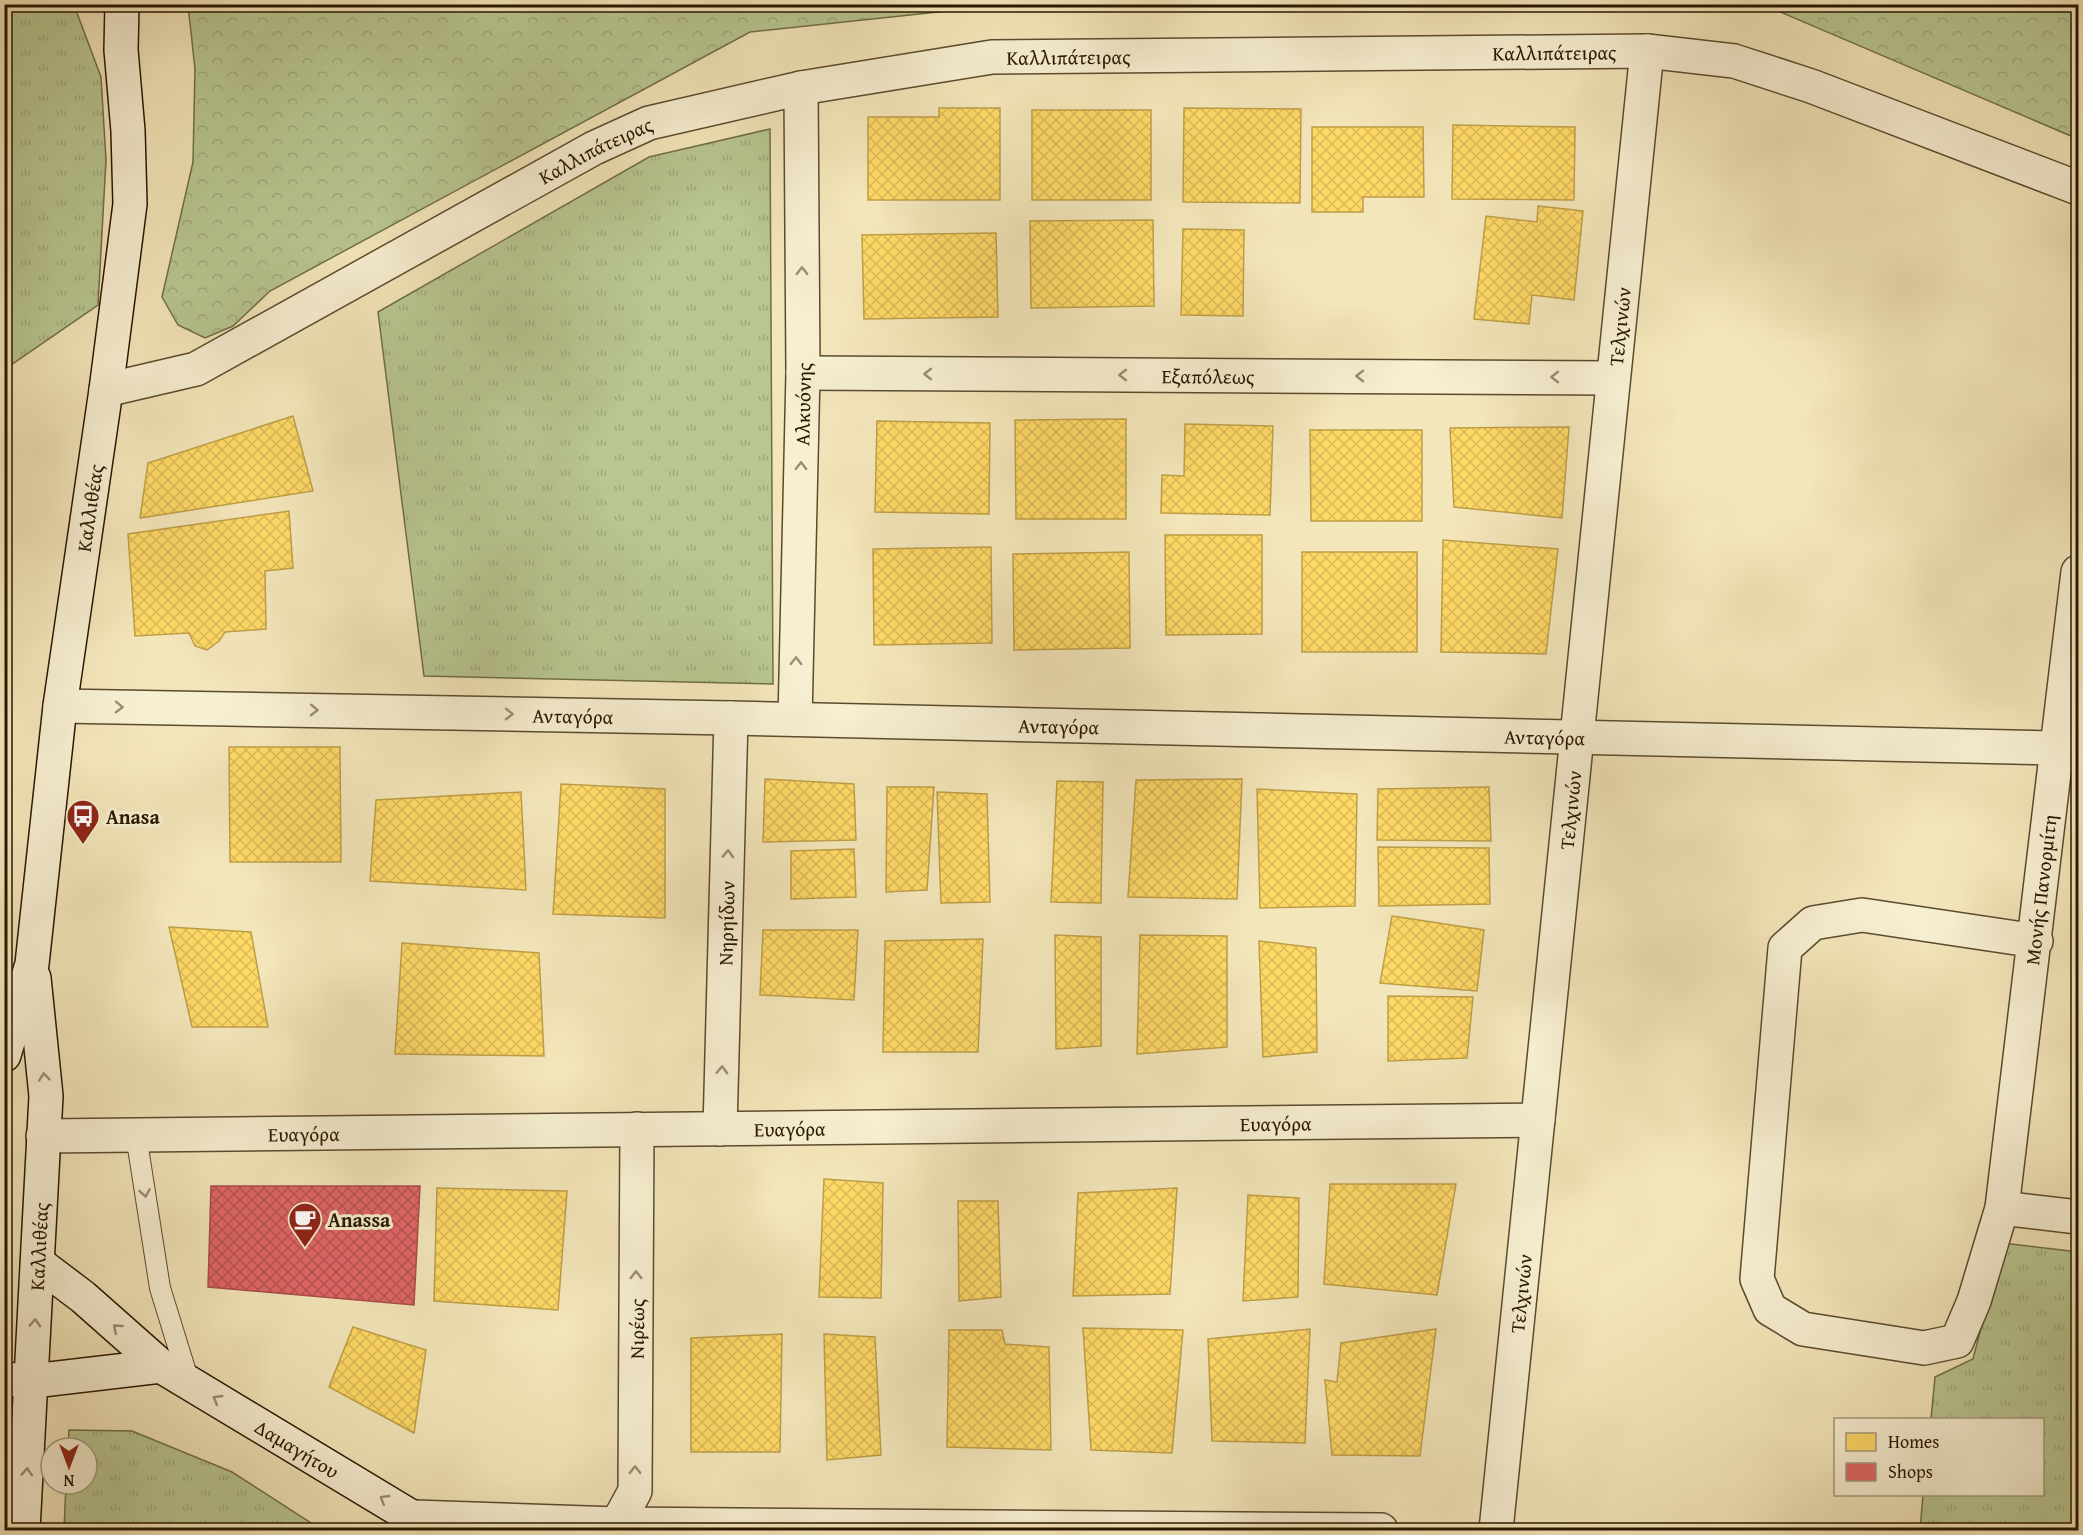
<svg xmlns="http://www.w3.org/2000/svg" width="2083" height="1535" font-family="'Gentium Book Plus',serif">
  <style>
    .grass { fill: url(#grass-tufts); stroke: #706e48; stroke-width: 1.5 }
    .forest { fill: url(#forest-crowns); stroke: #706e48; stroke-width: 1.5 }
    .homes { fill: url(#homes-cross-hatch); stroke: #be9f47; stroke-width: 1.5 }
    .shops { fill: url(#shops-cross-hatch); stroke: #a94e47; stroke-width: 1.5 }
    .lines { fill: none; stroke-linecap: round; stroke-linejoin: round }
    .lane-casing { stroke: #5b4b2e; stroke-width: 22 }
    .street-casing { stroke: #5b4b2e; stroke-width: 36 }
    .secondary-casing { stroke: #281700; stroke-width: 36 }
    .lane { stroke: #f7efd2; stroke-width: 20 }
    .street { stroke: #f7efd2; stroke-width: 33 }
    .secondary { stroke: #f7efd2; stroke-width: 33 }
    .oneway { stroke: #9a8e74 }
    .labels { text-anchor: middle; dominant-baseline: central; stroke-width: 6; stroke-linejoin: round; paint-order: stroke }
    .street-label { font-size: 20px; fill: #281700; stroke: #f7efd2 }
    .poi-label { font-size: 20px; font-weight: bold; fill: #281700; stroke: #f7efd2; text-anchor: start }
  </style>
  <defs>
    <pattern id="grass-tufts" width="24" height="20" patternUnits="userSpaceOnUse" patternTransform="scale(1.5)"><rect width="24" height="20" fill="#b8c691"/><path d="M3 7l-1-3M5 7V3M7 7l1-3M15 17l-1-3M17 17v-4M19 17l1-3" fill="none" stroke="#9ea97b"/></pattern>
    <pattern id="forest-crowns" width="20" height="18" patternUnits="userSpaceOnUse" patternTransform="scale(1.5)"><rect width="20" height="18" fill="#b8c691"/><path d="M2 6a3 3 0 1 1 6 0M12 15a3 3 0 1 1 6 0" fill="none" stroke="#9ea97b"/></pattern>
    <pattern id="homes-cross-hatch" width="8" height="8" patternUnits="userSpaceOnUse" patternTransform="scale(1.5)"><rect width="8" height="8" fill="#ffd966"/><path d="M0 0l8 8M0 8l8-8" fill="none" stroke="#dbba57"/></pattern>
    <pattern id="shops-cross-hatch" width="8" height="8" patternUnits="userSpaceOnUse" patternTransform="scale(1.5)"><rect width="8" height="8" fill="#e06666"/><path d="M0 0l8 8M0 8l8-8" fill="none" stroke="#b65352"/></pattern>
  </defs>
  <rect width="100%" height="100%" fill="#f3e6ba"/>
  <filter id="stains"><feTurbulence type="fractalNoise" baseFrequency=".00333" numOctaves="4"/><feColorMatrix values="0 0 0 0 .2 0 0 0 0 .09 0 0 0 0 .02 0 0 0 .5 -.17"/></filter>
  <radialGradient id="worn" r=".72"><stop offset=".6" stop-color="#630" stop-opacity="0"/><stop offset="1" stop-color="#630" stop-opacity=".3"/></radialGradient>
  <!-- grass -->
  <path class="grass" d="M5 4 74 5 101 77 106 160 98 305 5 369Z
    M770 129 773 684 424 676 378 312 649 157Z
    M2003 1243 2078 1252V1530H1920L1923 1495 2042 1494V1420L1931 1419 1935 1377 1973 1359Z
    M69 1430 132 1431 232 1472 322 1530H64L66 1484H87V1448H68Z"/>
  <!-- forest -->
  <path class="forest" d="M188 5V4L1004 5 750 32 270 291 233 326 205 338 178 325 162 297 193 162 195 69Z
    M1764 5H2078V139Z"/>
  <!-- homes -->
  <path class="homes" d="M939 108H1000V200H868V117H939Z
    M1184 108 1301 109 1300 203 1183 202Z
    M1032 110H1151V200H1032Z
    M1453 125 1575 127 1574 200 1452 199Z
    M1312 127H1423L1424 197H1363V212H1312Z
    M1538 206 1583 211 1574 300 1532 295 1529 324 1474 319 1486 216 1537 222Z
    M1153 220 1154 306 1031 308 1030 221Z
    M1183 229 1244 230 1243 316 1181 315Z
    M996 233 998 317 864 319 862 235Z
    M293 416 313 491 140 518 148 463Z
    M1126 419V519H1016L1015 420Z
    M877 421 990 423 989 514 875 512Z
    M1185 424 1273 426 1270 515 1161 513 1162 475 1184 476Z
    M1569 427 1562 518 1454 507 1450 428Z
    M1310 430H1422V521H1311Z
    M289 511 293 568 265 571 266 629 225 632 219 641 207 650 195 646 189 633 135 636 128 534Z
    M1165 535H1262V634L1166 635Z
    M1443 540 1558 549 1546 654 1441 652Z
    M991 547 992 643 874 645 873 549Z
    M1129 552 1130 648 1014 650 1013 554Z
    M1302 552H1417V652H1302Z
    M229 747H340L341 862H230Z
    M765 779 854 784 856 840 763 842Z
    M1242 779 1237 899 1128 897 1136 780Z
    M1057 781 1103 782 1101 903 1051 902Z
    M561 784 665 789V918L553 914Z
    M887 787H934L927 890 886 892Z
    M1489 787 1491 841 1377 840 1378 789Z
    M1257 789 1357 794 1355 906 1260 908Z
    M521 792 526 890 370 881 376 800Z
    M937 792 987 794 990 902 941 903Z
    M1378 847 1489 848 1490 904 1379 906Z
    M854 849 856 897 791 899V851Z
    M1392 916 1484 930 1477 991 1380 983Z
    M169 927 251 932 268 1027H192Z
    M763 930H858L854 1000 760 995Z
    M1055 935 1101 937V1046L1056 1049Z
    M1140 935 1227 936V1047L1137 1054Z
    M983 939 978 1052H883L885 941Z
    M1259 941 1316 948 1317 1052 1263 1057Z
    M402 943 539 953 544 1056 395 1054Z
    M1388 996 1473 997 1467 1058 1388 1061Z
    M824 1179 883 1183 881 1298 819 1297Z
    M1330 1184H1456L1437 1295 1324 1284Z
    M437 1188 567 1191 558 1310 434 1301Z
    M1177 1188 1170 1294 1073 1296 1078 1193Z
    M1248 1195 1299 1198 1298 1297 1243 1301Z
    M958 1201H998L1001 1297 959 1301Z
    M353 1327 426 1350 414 1433 329 1387Z
    M1083 1328 1183 1330 1172 1453 1091 1450Z
    M1310 1329 1305 1443 1212 1441 1208 1339Z
    M1436 1329 1420 1456 1332 1455 1325 1380 1337 1382 1341 1343Z
    M949 1330H1002L1005 1344 1049 1347 1051 1450 947 1447Z
    M782 1334 780 1452H691V1338Z
    M824 1334 875 1337 881 1455 827 1460Z"/>
  <!-- shops -->
  <path class="shops" d="M211 1186H420L414 1305 208 1287Z"/>
  <g class="lines">
    <defs>
      <path id="lane" d="M136 1135 160 1288 189 1382"/>
      <g id="street">
        <path id="s1" d="M803 373 1613 378"/>
        <path id="s2" d="M106 390 196 369 594 148 649 123 801 88 992 57 1647 51 1734 61 1811 86 2078 188"/>
        <path id="s3" d="M60 706 731 718 2056 748"/>
        <path id="s4" d="M795 719 803 373 801 88"/>
        <path id="s5" d="M2036 941 1862 915 1813 923 1785 948 1757 1279 1770 1309 1803 1329 1924 1348 1957 1341 1974 1301 2002 1208 2078 572"/>
        <path id="s6" d="M720 1129 731 718"/>
        <path id="s7" d="M43 1136 1538 1120"/>
        <path d="M2002 1208 2078 1217"/>
        <path d="M414 1517 617 1524 1381 1530"/>
        <path id="s8" d="M616 1530 617 1524 635 1491 637 1129"/>
        <path id="s9" d="M1496 1530 1647 51"/>
      </g>
      <g id="secondary">
        <path id="s10" d="M4 1055 32 964 60 706 106 390 130 204 128 131 121 50 122 4"/>
        <path id="s11" d="M38 1263 83 1297 161 1366 433 1530"/>
        <path d="M4 1379 33 1381 161 1366"/>
        <path id="s12" d="M23 1530 46 1096 34 978"/>
      </g>
    </defs>
    <!-- lane casing -->
    <use href="#lane" class="lane-casing"/>
    <!-- street casing -->
    <use href="#street" class="street-casing"/>
    <!-- secondary casing -->
    <use href="#secondary" class="secondary-casing"/>
    <!-- lane -->
    <use href="#lane" class="lane"/>
    <!-- street -->
    <use href="#street" class="street"/>
    <!-- secondary -->
    <use href="#secondary" class="secondary"/>
  </g>
  <!-- one-way arrows -->
  <defs><path id="oneway-chevron" d="M-2-3.5L2.5 0L-2 3.5" fill="none" stroke-width="1.6" stroke-linecap="round" stroke-linejoin="round" transform="scale(1.5)"/></defs>
  <g class="oneway">
    <use href="#oneway-chevron" transform="translate(802 271) rotate(-90)"/>
    <use href="#oneway-chevron" transform="translate(928 374) rotate(-180)"/>
    <use href="#oneway-chevron" transform="translate(1123 375) rotate(-180)"/>
    <use href="#oneway-chevron" transform="translate(1360 376) rotate(-180)"/>
    <use href="#oneway-chevron" transform="translate(1555 377) rotate(-180)"/>
    <use href="#oneway-chevron" transform="translate(801 466) rotate(-89)"/>
    <use href="#oneway-chevron" transform="translate(796 661) rotate(-89)"/>
    <use href="#oneway-chevron" transform="translate(119 707) rotate(1)"/>
    <use href="#oneway-chevron" transform="translate(314 710) rotate(1)"/>
    <use href="#oneway-chevron" transform="translate(509 714) rotate(1)"/>
    <use href="#oneway-chevron" transform="translate(728 854) rotate(-88)"/>
    <use href="#oneway-chevron" transform="translate(722 1070) rotate(-88)"/>
    <use href="#oneway-chevron" transform="translate(44 1077) rotate(-96)"/>
    <use href="#oneway-chevron" transform="translate(145 1193) rotate(81)"/>
    <use href="#oneway-chevron" transform="translate(636 1275) rotate(-90)"/>
    <use href="#oneway-chevron" transform="translate(35 1323) rotate(-87)"/>
    <use href="#oneway-chevron" transform="translate(117 1328) rotate(-139)"/>
    <use href="#oneway-chevron" transform="translate(217 1399) rotate(-149)"/>
    <use href="#oneway-chevron" transform="translate(635 1470) rotate(-90)"/>
    <use href="#oneway-chevron" transform="translate(27 1472) rotate(-86)"/>
    <use href="#oneway-chevron" transform="translate(384 1499) rotate(-149)"/>
  </g>
  <!-- icons -->
  <defs>
    <symbol id="bus-pin" viewBox="-11 -11 22 30"><path d="M0 17L-7.5 6A9.5 9.5 0 1 1 7.5 6Z" fill="#8f2418" stroke="#f7efd2"/><path d="M-5-6H5V4H4V6H2V4H-2V6H-4V4H-5ZM-3.5-4V0h7V-4ZM-3.5 1.2v1.5H-2V1.2ZM2 1.2v1.5H3.5V1.2Z" fill="#fff"/></symbol>
    <symbol id="cafe-pin" viewBox="-11 -11 22 30"><path d="M0 17L-7.5 6A9.5 9.5 0 1 1 7.5 6Z" fill="#8f2418" stroke="#f7efd2"/><path d="M-5.5-4.5H6V0H3Q3 3.5 0 3.5H-2.5Q-5.5 3.5-5.5 0ZM3-3.2v2h1.7v-2ZM-6 4.5H4V6H-6Z" fill="#fff"/></symbol>
  </defs>
  <g fill-rule="evenodd">
    <use href="#bus-pin" x="64" y="797" width="38" height="52"/>
    <use href="#cafe-pin" x="286" y="1200" width="38" height="52"/>
  </g>
  <g class="labels">
    <!-- street labels -->
    <g class="street-label">
      <text stroke="none"><textPath href="#s2" startOffset="1520">Καλλιπάτειρας</textPath></text>
      <text stroke="none"><textPath href="#s2" startOffset="1034">Καλλιπάτειρας</textPath></text>
      <text stroke="none"><textPath href="#s2" startOffset="548">Καλλιπάτειρας</textPath></text>
      <text stroke="none"><textPath href="#s9" startOffset="1210">Τελχινών</textPath></text>
      <text stroke="none"><textPath href="#s1" startOffset="405">Εξαπόλεως</textPath></text>
      <text stroke="none"><textPath href="#s4" startOffset="315">Αλκυόνης</textPath></text>
      <text stroke="none"><textPath href="#s10" startOffset="555">Καλλιθέας</textPath></text>
      <text stroke="none"><textPath href="#s3" startOffset="513">Ανταγόρα</textPath></text>
      <text stroke="none"><textPath href="#s3" startOffset="999">Ανταγόρα</textPath></text>
      <text stroke="none"><textPath href="#s3" startOffset="1485">Ανταγόρα</textPath></text>
      <text stroke="none"><textPath href="#s9" startOffset="724">Τελχινών</textPath></text>
      <text stroke="none"><textPath href="#s5" startOffset="1284">Μονής Πανορμίτη</textPath></text>
      <text stroke="none"><textPath href="#s6" startOffset="206">Νηρηίδων</textPath></text>
      <text stroke="none"><textPath href="#s7" startOffset="1233">Ευαγόρα</textPath></text>
      <text stroke="none"><textPath href="#s7" startOffset="747">Ευαγόρα</textPath></text>
      <text stroke="none"><textPath href="#s7" startOffset="261">Ευαγόρα</textPath></text>
      <text stroke="none"><textPath href="#s12" startOffset="284">Καλλιθέας</textPath></text>
      <text stroke="none"><textPath href="#s9" startOffset="238">Τελχινών</textPath></text>
      <text stroke="none"><textPath href="#s8" startOffset="206">Νιρέως</textPath></text>
      <text stroke="none"><textPath href="#s11" startOffset="320">Δαμαγήτου</textPath></text>
    </g>
    <!-- poi labels -->
    <g class="poi-label">
      <text x="106" y="816">Anasa</text>
      <text x="328" y="1219">Anassa</text>
    </g>
  </g>
  <!-- margin -->
  <rect width="2083" height="1535" fill="none" stroke="#f3e6ba" stroke-width="24"/>
  <rect x="6" y="6" width="2071" height="1523" fill="none" stroke="#281700" stroke-width="3"/>
  <rect x="12" y="12" width="2059" height="1511" fill="none" stroke="#281700" stroke-width="1.5"/>
  <!-- legend -->
  <rect x="1834" y="1418" width="210" height="78" fill="#f7efd2" stroke="#a4997e" stroke-width="1.5"/>
  <rect x="1846" y="1433" width="30" height="18" fill="#ffd966" stroke="#a4997e" stroke-width="1.5"/>
  <text x="1888" y="1448" font-size="18" fill="#281700">Homes</text>
  <rect x="1846" y="1463" width="30" height="18" fill="#e06666" stroke="#a4997e" stroke-width="1.5"/>
  <text x="1888" y="1478" font-size="18" fill="#281700">Shops</text>
  <!-- north arrow -->
  <g transform="translate(69 1466) rotate(180)"><circle r="28" fill="#f7efd2" stroke="#a4997e" stroke-width="1.5"/>
  <path d="M0-4.5L10 22L0 15L-10 22Z" fill="#8f2418"/>
  <text y="-9" font-size="16" font-weight="bold" text-anchor="middle" fill="#281700">N</text>
  </g>
  <rect width="100%" height="100%" filter="url(#stains)"/>
  <rect width="100%" height="100%" fill="url(#worn)"/>
</svg>
